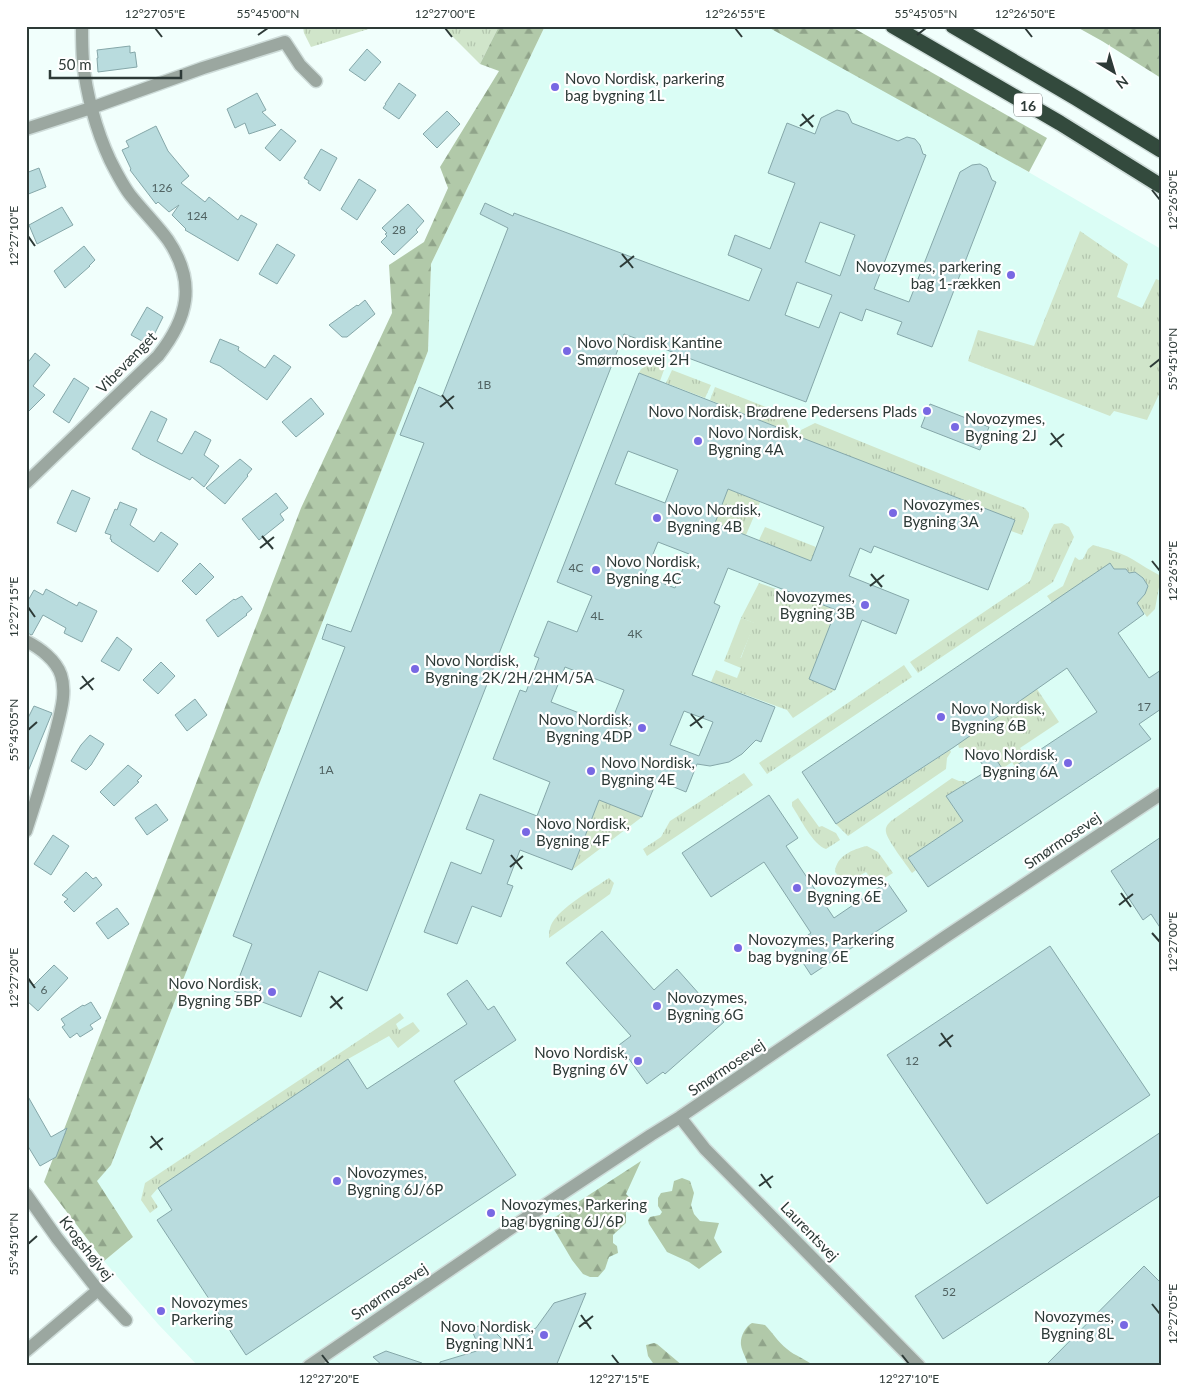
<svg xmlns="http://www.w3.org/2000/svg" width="1187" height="1392" font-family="Lato,sans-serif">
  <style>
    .built { fill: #dafdf5 }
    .grass { fill: url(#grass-tufts) }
    .forest { fill: url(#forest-firs) }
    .garden { fill: #d0e5ca }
    .building { fill: #b9dcde; stroke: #85a7a9; fill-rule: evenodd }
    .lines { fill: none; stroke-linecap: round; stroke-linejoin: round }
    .minor-casing { stroke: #cedcd9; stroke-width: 15 }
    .highway-casing { stroke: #cedcd9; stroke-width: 18 }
    .minor { stroke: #9ba7a0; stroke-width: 12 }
    .highway { stroke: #334a3d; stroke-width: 15 }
    .ticks { fill: none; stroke: #2d3a37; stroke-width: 2 }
    .poi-dot { fill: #7868e3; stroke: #fff; stroke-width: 2 }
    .labels { text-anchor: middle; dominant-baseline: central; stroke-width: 4.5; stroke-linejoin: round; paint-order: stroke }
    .number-label { font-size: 12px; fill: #506261 }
    .shield { fill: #fff; stroke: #6c7573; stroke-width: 1 }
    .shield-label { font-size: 14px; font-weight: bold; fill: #2d3a37 }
    .poi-label { font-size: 15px; fill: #2d3a37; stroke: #fff; text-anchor: start }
    .street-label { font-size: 15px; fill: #2d3a37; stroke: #fff }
    .neatline { fill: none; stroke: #2d3a37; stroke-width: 2 }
    .ticks-label { font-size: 12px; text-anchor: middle; fill: #2d3a37 }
  </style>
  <defs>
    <pattern id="grass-tufts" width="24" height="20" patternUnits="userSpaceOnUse" patternTransform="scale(1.25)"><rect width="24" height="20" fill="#d0e5ca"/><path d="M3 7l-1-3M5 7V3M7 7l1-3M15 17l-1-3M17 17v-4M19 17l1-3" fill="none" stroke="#b3c5ae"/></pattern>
    <pattern id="forest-firs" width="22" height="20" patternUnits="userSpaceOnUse" patternTransform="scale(1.25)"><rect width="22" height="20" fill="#b1c9a9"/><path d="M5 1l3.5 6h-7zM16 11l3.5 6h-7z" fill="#90a48a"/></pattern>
  </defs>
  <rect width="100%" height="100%" fill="#f1fffc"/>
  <!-- built -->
  <path class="built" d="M545 26H768L898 96 1161 249V1366H198L158 1324 104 1261 133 1237 96 1181 111 1165 428 351 431 264Z"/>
  <!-- grass -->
  <path class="grass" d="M303 26H378L311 47 304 33Z
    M442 26H499L480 64Z
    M1080 231 1128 264 1117 297 1142 308 1156 279 1161 281V390L1147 420 1114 411 1110 416 968 361 978 330 1034 346Z
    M653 362 665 367 660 381 639 373 641 369Z
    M672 370 711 385 705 398 666 383Z
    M715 387 784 414 789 426 787 431 710 400Z
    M815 423 1025 508 1029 513V517L1022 535 1011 531 1015 520 799 437 801 430Z
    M728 489 760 502 746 535 715 523Z
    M1062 523 1069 527 1074 537 1053 582 918 673 910 662 1030 581 1050 531 1054 524Z
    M765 527 816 547 811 561 759 540Z
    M1093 545C1107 549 1120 552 1132 559 1142 565 1151 571 1161 576L1155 609 1147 617 1137 603 1145 594 1148 586 1143 578 1135 572 1129 573 1126 569H1120L1052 603 1047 596 1063 586 1075 557 1079 560 1083 559 1088 549Z
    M759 583 836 610 809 679 835 690 793 718 787 710 711 682 716 670 737 678 741 668 724 661 727 654 741 658 754 623 741 618Z
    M904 665 912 677 767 774 759 763Z
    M1037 689 1059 722 1020 748 1027 759 1015 767 1012 762 1002 769 992 753 980 761C974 752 970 747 959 748L958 744Z
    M950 750 951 752 947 758 946 769 848 836 836 824Z
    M744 773 753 785 647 856 643 849 661 837 670 821Z
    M952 778 959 781H965L967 783 946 796 955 810 969 801 976 812 908 858 916 870 912 873C906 864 887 840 886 832 885 827 888 824 891 821Z
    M798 798 819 827 822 826 836 833 840 840 826 849C813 845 800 818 792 806V802Z
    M599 800 642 817 572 870Z
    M867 846 878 852 893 873 875 884 866 872 852 880 844 882 835 872C836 856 853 849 867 846Z
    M609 878 614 883 610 894 549 938C549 931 550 925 554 920 565 905 593 889 609 878Z
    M400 1013 404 1018 396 1024 399 1030 413 1022 420 1031 398 1048 389 1036 348 1059 158 1188 151 1196 158 1207 150 1213 141 1200 145 1183Z"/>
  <!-- forest -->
  <path class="forest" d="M499 26H545L431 264 428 351 111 1165 97 1181 133 1237 104 1261 44 1182 301 508 392 313 389 265 424 242 448 188 440 167 499 71 480 64Z
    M766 26H850L1047 138 1029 172Z
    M1075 26H1161V78L1102 41Z
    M641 1161 626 1194 631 1199 634 1204 626 1212V1223L613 1235V1243L617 1246 618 1253 609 1257 605 1269 598 1277H590L583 1274 572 1260 549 1221Z
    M682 1178 690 1181 694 1193 691 1205 694 1214 700 1221 719 1223 714 1238 722 1252 699 1269 689 1262 667 1252 649 1224 648 1220 650 1217 660 1215 662 1212 658 1206V1198L661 1193 672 1191 674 1181Z
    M752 1323 765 1325C772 1332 778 1342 787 1349 795 1356 806 1359 814 1366H748C747 1359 742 1352 741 1345 740 1337 745 1327 752 1323Z
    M654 1343 657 1344 683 1366H655L648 1356 646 1345Z"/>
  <!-- garden -->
  <path class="garden" d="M741 618 755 623 740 659 727 654Z"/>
  <!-- building -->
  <path class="building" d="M130 46V53L135 52 137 67 98 72 97 58H98L97 50Z
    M367 49 381 62 365 81 349 70Z
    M399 83 416 95 399 119 383 108 386 104H385Z
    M257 93 266 110 262 112 276 125 249 134 245 123 235 128 227 109Z
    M837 110 845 112 848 114 852 123 898 141 907 137 915 139 920 145 923 154 926 155 874 289 909 302 960 172 972 165 980 164 987 168 992 180 996 182 932 347 897 334 902 322 866 309 862 321 840 312 806 402 624 334 367 991 319 971 301 1017 234 991 252 944 233 936 345 647 322 639 327 624 351 632 424 443 400 435 419 387 442 397 508 228 480 214 485 203 513 216 514 213 749 301 762 269 728 255 735 235 770 249 795 183 768 173 787 123 815 134 821 118ZM820 222 855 235 840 276 805 262ZM797 282 832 295 819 328 785 315Z
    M447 111 460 124 437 148 423 134Z
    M156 126 168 151 189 176 181 183 205 202 209 197 238 220 241 215 257 224 238 261 185 230 186 229 172 215 179 205 169 212 158 202 156 204 130 170 131 169 122 150 129 147 126 141Z
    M281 129 296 141 280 161 265 148Z
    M321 149 337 158 320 191 308 183 309 181 304 178Z
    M39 168 46 187 26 195V173Z
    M359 179 376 190 357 220 341 209Z
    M408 204 424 221 416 230 418 232 394 255 381 242 387 236 385 234 387 233 382 228Z
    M62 207 73 225 37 244 29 225Z
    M277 244 295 255 277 284 259 274Z
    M84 246 95 260 89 266H90L65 288 54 271Z
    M365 300 375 314 347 337H342L329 325 357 305 358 306Z
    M147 307 163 317 149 345 131 335Z
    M220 339 239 347 238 350 265 368 274 355 291 367 267 400 220 366 210 362Z
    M35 353 50 365 33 386 45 395 26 414V365Z
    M639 373 787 431V432L1015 520 988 590 874 546 871 553 860 548 849 576 909 600 896 634 862 620 835 690 809 679 836 610 728 568 714 603 720 606 692 675 775 707 761 742 756 740 742 754 729 762 710 766 697 764 686 792 657 780 642 817 599 800 572 870 520 850 507 884 513 886 501 917 472 906 457 944 424 932 451 862 481 874 494 840 466 829 480 794 537 816 550 782 493 759 520 690 526 692 539 658 534 656 548 621 577 632 592 596 557 582ZM628 451 678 470 665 503 615 484ZM728 489 824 527 811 561 715 523ZM658 542 689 554 675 588 644 576ZM565 667 624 690 610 725 551 702ZM684 711 713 722 699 756 670 745Z
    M74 378 89 388 69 423 53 412Z
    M311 398 324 414 296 437 282 422Z
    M930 404 989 427 980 450 921 427Z
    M151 411 167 419 157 441 182 454 195 431 211 440 204 455 219 466 204 487 192 477 190 480 140 454V453L132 449Z
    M240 459 252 469 247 475 248 476 225 504 206 488Z
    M72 490 90 498 76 532 57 523Z
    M276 493 288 508 280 514 284 520 259 540 242 519Z
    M120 502 137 509 130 525 154 542 161 532 178 544 158 572 111 541 112 540 110 539 111 535 105 533 115 509 117 510Z
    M200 563 214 577 196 595 182 581Z
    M1110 563 1114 569H1126L1129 573 1135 572 1143 578 1148 586 1145 594 1137 603 1144 614 1118 633 1149 678 1161 670V709L1139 724 1151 739 928 887 908 858 963 821 946 796 987 771 980 761 992 753 1005 773 1097 712 1067 668 954 747 836 824 802 772Z
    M46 589 77 606 79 602 97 611 82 642 64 633 66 628 43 615 32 635 26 633V604L34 590 43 595Z
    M242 596 252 609 246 614 247 615 218 637 206 620 234 599 235 600Z
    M117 637 132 649 119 671 101 661Z
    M161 662 175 676 158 694 143 680Z
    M195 699 207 715 187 731 175 715Z
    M34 706 52 713 27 774 26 722Z
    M90 735 104 744 91 765 86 770 71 761 81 745Z
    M128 765 142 776 137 781 139 782 114 806 100 792Z
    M769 795 798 838 786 846 834 918 887 882 907 911 811 975 792 946 811 933 764 862 711 897 682 853Z
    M156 804 168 820 147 835 135 818Z
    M53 835 69 846 51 875 34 864Z
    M1161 837V929L1151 914 1143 920 1111 871Z
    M86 872 93 879 96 877 102 885 74 912 64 902 68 899 62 895Z
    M117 908 129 924 108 939 96 923Z
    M602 931 654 990 677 969 724 1022 665 1074 663 1072 647 1084 619 1045 631 1036 566 963Z
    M1050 946 1150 1095 987 1204 887 1055Z
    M54 965 68 978 38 1011 26 1000V980L34 985Z
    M467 980 488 1010 494 1006 516 1040 454 1081 516 1175 246 1355 157 1220 172 1210 158 1188 348 1059 367 1089 467 1024 447 994Z
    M91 1002 101 1018 90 1025 93 1029 80 1037 77 1033 70 1038 62 1027 65 1025 61 1019 83 1005 84 1006Z
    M26 1093 51 1137 67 1128 56 1157 40 1166 26 1143Z
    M1161 1132V1195L943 1339 915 1296Z
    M1144 1266 1161 1283V1366H1045Z
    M586 1293 556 1366H440V1362L480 1350 471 1328 487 1324 505 1342 536 1328 554 1303Z
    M386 1351 422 1363 421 1366H383L373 1357Z"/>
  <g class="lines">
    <defs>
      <path id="minor" d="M26 129 91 108 203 68 285 42 300 65 316 81
        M26 483 158 356C188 318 197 283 168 240 157 225 143 211 131 196 123 186 116 172 110 160 96 130 86 93 83 61 82 49 82 38 82 26
        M26 641C40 648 56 660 61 675 67 693 60 714 56 731 47 765 37 798 26 831
        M680 1117 705 1149 919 1366
        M26 1194 57 1238 98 1290 126 1320
        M26 1351 98 1290
        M309 1366 545 1205 651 1135 680 1117 945 937 1161 794"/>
      <path id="highway" d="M893 26 1060 123 1161 186
        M953 26 1076 98 1161 150"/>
    </defs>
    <!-- minor casing -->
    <use href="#minor" class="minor-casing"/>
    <!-- highway casing -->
    <use href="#highway" class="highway-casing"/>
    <!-- minor -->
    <use href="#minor" class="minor"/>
    <!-- highway -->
    <use href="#highway" class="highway"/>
  </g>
  <!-- ticks -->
  <path class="ticks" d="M155 28 162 37M445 28 452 37M735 28 742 37M1025 28 1032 37M258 35 268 28M917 35 926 28M802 114 813 127M800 126 814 115M1152 190 1160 200M28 236 35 246M622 254 633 268M620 267 634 256M1150 367 1160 359M442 395 453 409M440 407 454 396M1051 433 1062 447M1050 445 1064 434M262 536 273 549M260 548 274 537M1152 561 1160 571M871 574 882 587M870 586 884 575M28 607 35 617M82 676 93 690M80 689 94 678M691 714 702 728M690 726 704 716M28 730 37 722M511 855 522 869M510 867 523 856M1121 893 1131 907M1119 905 1133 894M1152 933 1160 942M28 978 35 988M331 996 342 1009M330 1008 343 997M941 1033 951 1047M939 1046 953 1035M151 1136 162 1150M150 1148 163 1138M761 1174 771 1188M759 1186 773 1176M28 1244 37 1236M1152 1304 1160 1314M581 1315 591 1329M579 1327 593 1316M322 1355 329 1364M612 1355 619 1364M902 1355 909 1364"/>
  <!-- markers -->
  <g class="poi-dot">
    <circle cx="555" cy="87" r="5"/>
    <circle cx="1011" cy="275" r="5"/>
    <circle cx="567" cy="351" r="5"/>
    <circle cx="927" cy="411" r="5"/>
    <circle cx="955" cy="427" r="5"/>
    <circle cx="698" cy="441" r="5"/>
    <circle cx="893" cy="513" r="5"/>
    <circle cx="657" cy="518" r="5"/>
    <circle cx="596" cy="570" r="5"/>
    <circle cx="865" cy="605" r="5"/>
    <circle cx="415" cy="669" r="5"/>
    <circle cx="941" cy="717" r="5"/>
    <circle cx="642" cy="728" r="5"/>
    <circle cx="1068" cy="763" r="5"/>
    <circle cx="591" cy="771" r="5"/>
    <circle cx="526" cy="832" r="5"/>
    <circle cx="797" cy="888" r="5"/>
    <circle cx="738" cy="948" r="5"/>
    <circle cx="272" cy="992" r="5"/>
    <circle cx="657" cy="1006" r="5"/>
    <circle cx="638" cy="1061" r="5"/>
    <circle cx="337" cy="1181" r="5"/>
    <circle cx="491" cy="1213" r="5"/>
    <circle cx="161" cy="1311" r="5"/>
    <circle cx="1124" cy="1325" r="5"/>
    <circle cx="544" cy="1335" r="5"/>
  </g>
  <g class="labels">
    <!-- number labels -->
    <g class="number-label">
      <text x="162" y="187">126</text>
      <text x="197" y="215">124</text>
      <text x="399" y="229">28</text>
      <text x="484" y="384">1B</text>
      <text x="576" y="567">4C</text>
      <text x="597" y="615">4L</text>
      <text x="635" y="633">4K</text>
      <text x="1144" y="706">17</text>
      <text x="326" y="769">1A</text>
      <text x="44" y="989">6</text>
      <text x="912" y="1060">12</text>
      <text x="949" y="1291">52</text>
    </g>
    <!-- shield labels -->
    <rect class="shield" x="1014" y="93.5" width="28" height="23" rx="4"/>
    <g class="shield-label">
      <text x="1028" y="105">16</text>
    </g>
    <!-- poi labels -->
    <g class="poi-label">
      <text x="565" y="78">Novo Nordisk, parkering<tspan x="565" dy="17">bag bygning 1L</tspan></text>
      <text x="1001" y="266" text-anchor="end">Novozymes, parkering<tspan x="1001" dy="17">bag 1-rækken</tspan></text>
      <text x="577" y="342">Novo Nordisk Kantine<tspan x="577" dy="17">Smørmosevej 2H</tspan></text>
      <text x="917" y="411" text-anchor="end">Novo Nordisk, Brødrene Pedersens Plads</text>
      <text x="965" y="418">Novozymes,<tspan x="965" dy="17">Bygning 2J</tspan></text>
      <text x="708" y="432">Novo Nordisk,<tspan x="708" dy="17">Bygning 4A</tspan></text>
      <text x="903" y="504">Novozymes,<tspan x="903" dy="17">Bygning 3A</tspan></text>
      <text x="667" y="509">Novo Nordisk,<tspan x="667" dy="17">Bygning 4B</tspan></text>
      <text x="606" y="561">Novo Nordisk,<tspan x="606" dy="17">Bygning 4C</tspan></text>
      <text x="855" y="596" text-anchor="end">Novozymes,<tspan x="855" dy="17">Bygning 3B</tspan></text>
      <text x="425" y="660">Novo Nordisk,<tspan x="425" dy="17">Bygning 2K/2H/2HM/5A</tspan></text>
      <text x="951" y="708">Novo Nordisk,<tspan x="951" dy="17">Bygning 6B</tspan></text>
      <text x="632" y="719" text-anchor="end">Novo Nordisk,<tspan x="632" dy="17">Bygning 4DP</tspan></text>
      <text x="1058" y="754" text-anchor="end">Novo Nordisk,<tspan x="1058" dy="17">Bygning 6A</tspan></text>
      <text x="601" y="762">Novo Nordisk,<tspan x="601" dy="17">Bygning 4E</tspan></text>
      <text x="536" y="823">Novo Nordisk,<tspan x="536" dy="17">Bygning 4F</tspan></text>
      <text x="807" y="879">Novozymes,<tspan x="807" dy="17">Bygning 6E</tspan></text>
      <text x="748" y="939">Novozymes, Parkering<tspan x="748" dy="17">bag bygning 6E</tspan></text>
      <text x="262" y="983" text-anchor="end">Novo Nordisk,<tspan x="262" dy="17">Bygning 5BP</tspan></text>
      <text x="667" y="997">Novozymes,<tspan x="667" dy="17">Bygning 6G</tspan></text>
      <text x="628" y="1052" text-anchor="end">Novo Nordisk,<tspan x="628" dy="17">Bygning 6V</tspan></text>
      <text x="347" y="1172">Novozymes,<tspan x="347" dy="17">Bygning 6J/6P</tspan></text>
      <text x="501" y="1204">Novozymes, Parkering<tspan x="501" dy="17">bag bygning 6J/6P</tspan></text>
      <text x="171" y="1302">Novozymes<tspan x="171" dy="17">Parkering</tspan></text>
      <text x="1114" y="1316" text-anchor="end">Novozymes,<tspan x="1114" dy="17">Bygning 8L</tspan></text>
      <text x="534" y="1326" text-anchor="end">Novo Nordisk,<tspan x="534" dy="17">Bygning NN1</tspan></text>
    </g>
    <!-- street labels -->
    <g class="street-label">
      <text transform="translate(126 362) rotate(-46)">Vibevænget</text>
      <text transform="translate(1062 840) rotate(-34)">Smørmosevej</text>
      <text transform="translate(726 1067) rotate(-34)">Smørmosevej</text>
      <text transform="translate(810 1231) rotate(46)">Laurentsvej</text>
      <text transform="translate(87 1248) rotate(52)">Krogshøjvej</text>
      <text transform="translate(389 1291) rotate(-34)">Smørmosevej</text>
    </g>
  </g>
  <!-- border -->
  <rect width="1187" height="1392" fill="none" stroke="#ffffff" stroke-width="55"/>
  <!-- north arrow -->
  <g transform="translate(1114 72) rotate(142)" stroke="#ffffff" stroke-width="4" paint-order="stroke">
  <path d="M0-4L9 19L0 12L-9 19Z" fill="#2d3a37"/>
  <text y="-8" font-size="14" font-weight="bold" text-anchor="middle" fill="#2d3a37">N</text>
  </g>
  <!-- scale -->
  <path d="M50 70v8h131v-8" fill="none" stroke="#2d3a37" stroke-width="2.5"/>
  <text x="58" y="70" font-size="15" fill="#2d3a37" stroke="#ffffff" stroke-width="4" paint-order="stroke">50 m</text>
  <rect x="28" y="28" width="1132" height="1336" class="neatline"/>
  <g class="ticks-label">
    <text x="155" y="18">12°27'05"E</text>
    <text x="268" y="18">55°45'00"N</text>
    <text x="445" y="18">12°27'00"E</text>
    <text x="735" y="18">12°26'55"E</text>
    <text x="926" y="18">55°45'05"N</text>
    <text x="1025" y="18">12°26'50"E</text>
    <text transform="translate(1173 200) rotate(-90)" y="4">12°26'50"E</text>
    <text transform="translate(14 236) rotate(-90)" y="4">12°27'10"E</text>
    <text transform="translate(1173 359) rotate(-90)" y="4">55°45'10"N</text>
    <text transform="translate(1173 571) rotate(-90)" y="4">12°26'55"E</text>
    <text transform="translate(14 607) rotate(-90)" y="4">12°27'15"E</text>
    <text transform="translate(14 730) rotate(-90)" y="4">55°45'05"N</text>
    <text transform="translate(1173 942) rotate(-90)" y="4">12°27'00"E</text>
    <text transform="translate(14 978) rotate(-90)" y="4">12°27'20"E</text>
    <text transform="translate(14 1244) rotate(-90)" y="4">55°45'10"N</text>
    <text transform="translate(1173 1314) rotate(-90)" y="4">12°27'05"E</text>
    <text x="329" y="1383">12°27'20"E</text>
    <text x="619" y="1383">12°27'15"E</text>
    <text x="909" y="1383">12°27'10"E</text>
  </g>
</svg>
